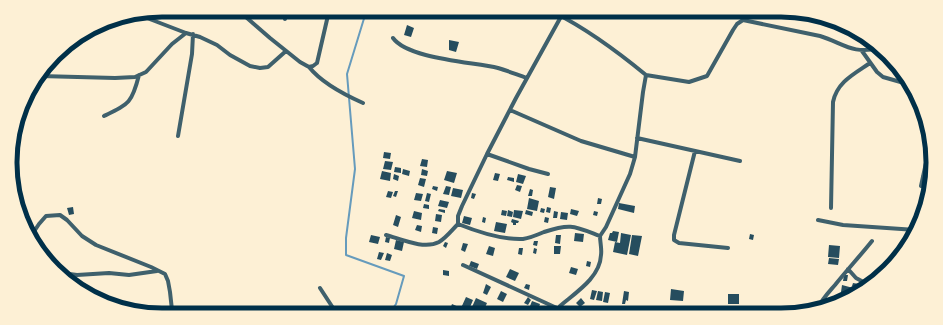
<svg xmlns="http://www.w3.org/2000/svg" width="943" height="325" font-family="'Alegreya Sans',sans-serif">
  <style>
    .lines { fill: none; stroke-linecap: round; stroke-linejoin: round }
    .stream { stroke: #669bbc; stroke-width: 2 }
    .building { fill: #264d5e }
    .minor { stroke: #3f606c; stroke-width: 4 }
    .rim { fill: none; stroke: #003049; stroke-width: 5 }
  </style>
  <rect width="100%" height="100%" fill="#fdf0d5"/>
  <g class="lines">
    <!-- stream -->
    <path class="stream" d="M366 12 347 74 355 169 346 238V255L404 276 396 304 391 311"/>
  </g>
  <!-- building -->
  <path class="building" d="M380 12H390L388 18 379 15Z
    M407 25 414 28 411 37 404 35Z
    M449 40 459 42 456 52 449 50Z
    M384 152 391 153 390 159 383 158Z
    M422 159 428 160 427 167 420 166Z
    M385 161 393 162 391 170 383 169Z
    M395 167 401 168V173L394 172Z
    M403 169 410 171 409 176 402 174Z
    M422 169 428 171 427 176 421 175Z
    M382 171 391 173 390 181 380 179Z
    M447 171 457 173 454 183 444 180Z
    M495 173 500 174 498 181 493 180Z
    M394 174 399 176 398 181 393 179Z
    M518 174 526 176 523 184 516 182Z
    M508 177 514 178V182L507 180Z
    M420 178 426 179 424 187 418 185Z
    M517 185 522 186 520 192 515 190Z
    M433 186 438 187 437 191 432 189Z
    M446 186 451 187 449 195 443 194Z
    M550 187 556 188 554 199 548 197Z
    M453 188 463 190 461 198 451 196Z
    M530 189 533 190 532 196H528Z
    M388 191 393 192 391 198 386 197Z
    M395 191H398L396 197 393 196Z
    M416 193 423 194 421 201 414 200Z
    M427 193 431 194 429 202 425 201Z
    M472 193 476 194 474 199 471 198Z
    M529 198 539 201 537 211 527 209Z
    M598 198 602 199 601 204H597Z
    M440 200 449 202 447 208 438 206Z
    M619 203 635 206 634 213 618 209Z
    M424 204 429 205V209L423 208Z
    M73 207 74 214 69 215 67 208Z
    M547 207 551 208 550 213 546 212Z
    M541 208 545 209 544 213 540 212Z
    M439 209 445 210V213L438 211Z
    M571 209 579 211 577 216 570 214Z
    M502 210 507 211 506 216 501 215Z
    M508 210 513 212 512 217 507 216Z
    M514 210 523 211 521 219 513 217Z
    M526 210 533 212 532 216 525 214Z
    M414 211 422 213 421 220 412 218Z
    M554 211 558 212 557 218H553Z
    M594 211 598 212 597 216 593 215Z
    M561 212 568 213 567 220 560 219Z
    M436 214 442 215 441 222 435 221Z
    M396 215 401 217 398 227 393 225Z
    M464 216 472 218 470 225 462 223Z
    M483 217 486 218 485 223 482 222Z
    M545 217 549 218 548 223 544 222Z
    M512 219 519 221 518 223H516V225H513V223L511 222Z
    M496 222 507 224 505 233 494 231Z
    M417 225 422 226 421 232 415 230Z
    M433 227 438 228 437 234 432 233Z
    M613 231 619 232 617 242 608 240 610 233H612Z
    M575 233 584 234 583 242 574 241Z
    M621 233 631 235 627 255 613 252 615 242 620 243Z
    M750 234 754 235 753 240 749 239Z
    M371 235 380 237 378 244 369 242Z
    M556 235H561L560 244 555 243Z
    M632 235 642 236 638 256 629 254Z
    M386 237 390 238 389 243 385 242Z
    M396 240 404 242 402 251 394 249Z
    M534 241H538L537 246 533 245Z
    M445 242 448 243 446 248 443 246Z
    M463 243 468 244 465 252 461 250Z
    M829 245 840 246 839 258 828 257Z
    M489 246 495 248 493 256 486 254Z
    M554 246H561L560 254H554Z
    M519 248H523L522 255 518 254Z
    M534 248 537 249 536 254 533 253Z
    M379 252 384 253 381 260 377 259Z
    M387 253 392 255 390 261 385 260Z
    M829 258 839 259 838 265 828 264Z
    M471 261 479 264 477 269 469 266Z
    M587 261 591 262 590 267 586 266Z
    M571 267 578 269 576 275 569 273Z
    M510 269 519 273 515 281 506 277Z
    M443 270 449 271V276L443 275Z
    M844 275H848L847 281H843Z
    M853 283 859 284 858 287 852 286Z
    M486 284 491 287 487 295 483 293Z
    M526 284 530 285 529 290 524 288Z
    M842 285 857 289 856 294 853 296 841 292Z
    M671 289 684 291 683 301 670 300Z
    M592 290 597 291 594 300 590 299Z
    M501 291 507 294 503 302 497 299Z
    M598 291 603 292 602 301 596 300Z
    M624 291 629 292 628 301 626 300 625 304H622Z
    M605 292 610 293 608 303 603 302Z
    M728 294H739V304H728Z
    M840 294 852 297 841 301 838 300Z
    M466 297 473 300 468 312H449L452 304 461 308Z
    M528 297 531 300 528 305 524 303Z
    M476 298 487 303 483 312 472 307Z
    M581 298 585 303 580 307 576 303Z
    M532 301 540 304 538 310 530 306Z
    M525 306 537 312H521Z"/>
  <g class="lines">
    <!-- minor -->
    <path class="minor" d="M239 11 270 38 300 62 309 67 313 66 317 63 329 11
      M563 13 516 98 487 154 462 206 458 216V224C478 232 502 240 523 239 530 238 537 235 544 232 571 223 574 226 600 236
      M141 14 147 18 186 33 200 37 217 45 230 55 250 66 260 68 268 67 286 51
      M618 14H620
      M120 18 130 19 143 17
      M285 19 286 11
      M393 38C408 59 473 62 498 68 508 71 518 75 527 78
      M862 51 877 72 883 77 911 85
      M309 67C321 82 345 95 363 103
      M646 75 689 82 707 76 733 30 737 24 743 20 820 36C843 43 853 55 879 48
      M40 76 115 78 135 77 146 72 172 44 186 33
      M510 110 581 141 635 157
      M104 116C129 104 132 103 139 75
      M178 136 192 54 193 34
      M637 138 740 161
      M695 151 674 235V240L679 243 728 248
      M487 154 529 169 548 174
      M923 176 929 177
      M921 186 931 140
      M831 208 833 102C837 82 854 74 870 63
      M818 220 843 225 916 230
      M386 235C401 239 424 250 439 242 446 238 452 230 458 224
      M31 236 39 224 46 216 60 215 67 220 82 236 96 245 151 267 165 274 168 281 170 292 172 310
      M463 265 559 309
      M848 269 856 278 869 285
      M62 273 77 275 109 273 129 275 157 271
      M320 288 335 311
      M818 308C822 299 829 292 835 285 847 270 860 256 872 241
      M554 312 559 309 560 306C575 293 600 278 601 255 602 249 600 242 600 236L606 227 630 174 635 157 643 92 646 75C618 52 587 29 555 13"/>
  </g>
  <!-- crop -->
  <path d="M0 0H943V325H0ZM162 17H781A145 145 0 0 1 926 162V163A145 145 0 0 1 781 308H162A145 145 0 0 1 17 163V162A145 145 0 0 1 162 17Z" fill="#fdf0d5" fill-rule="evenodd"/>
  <path class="rim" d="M162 17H781A145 145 0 0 1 926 162V163A145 145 0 0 1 781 308H162A145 145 0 0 1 17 163V162A145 145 0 0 1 162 17Z"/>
</svg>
